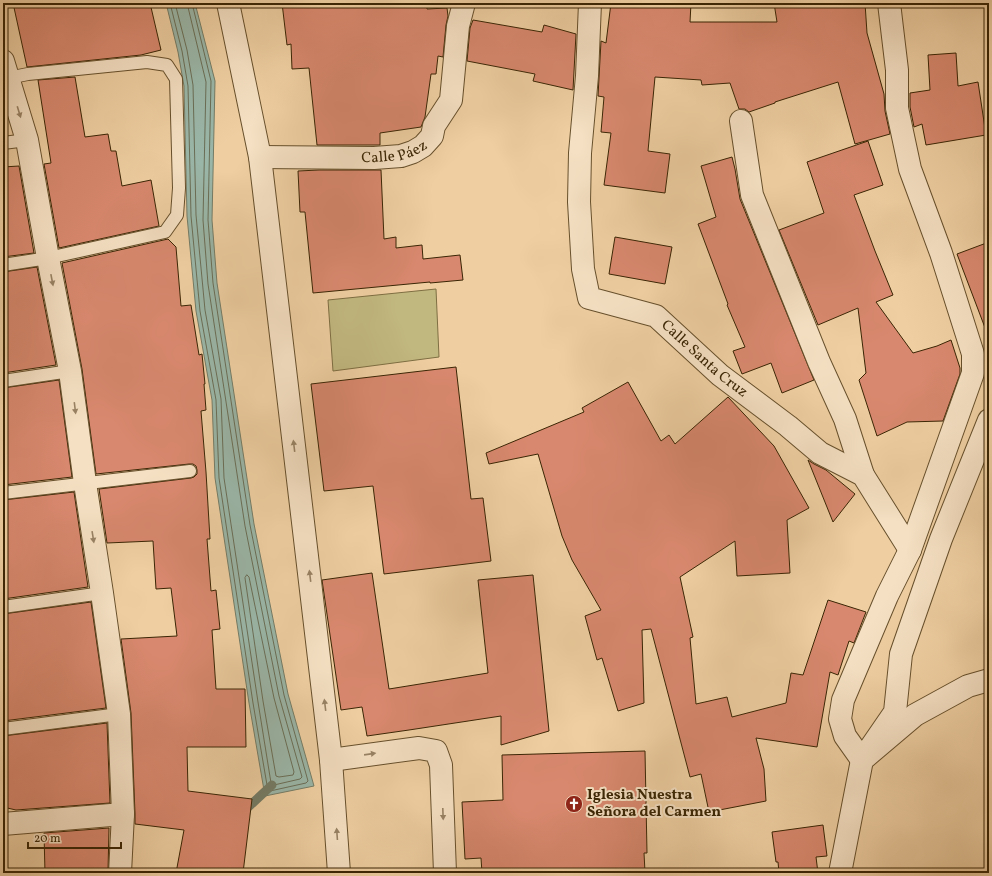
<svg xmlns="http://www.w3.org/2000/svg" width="992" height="876" font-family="Vollkorn,serif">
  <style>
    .green { fill: #c1b87f; stroke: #7e6e42 }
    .water { fill: #9ab6a8; stroke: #747c66 }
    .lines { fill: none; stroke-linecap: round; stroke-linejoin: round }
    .shore { stroke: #6a6e56; stroke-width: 1 }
    .stream { stroke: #747c66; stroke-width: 9 }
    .building { fill: #d8886e; stroke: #3a2504 }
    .service-casing { stroke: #67502c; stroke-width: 14 }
    .minor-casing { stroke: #67502c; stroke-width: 24 }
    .service { stroke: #f5e0c3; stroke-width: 12 }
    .minor { stroke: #f5e0c3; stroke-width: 22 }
    .oneway { fill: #988264 }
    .labels { text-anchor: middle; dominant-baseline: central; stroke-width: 4; stroke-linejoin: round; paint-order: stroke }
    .street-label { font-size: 15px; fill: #3a2504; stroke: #f5e0c3 }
    .poi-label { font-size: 15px; font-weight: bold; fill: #3a2504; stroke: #f5e0c3; text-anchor: start }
  </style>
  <rect width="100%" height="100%" fill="#efcfa2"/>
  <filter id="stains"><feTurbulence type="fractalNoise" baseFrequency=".005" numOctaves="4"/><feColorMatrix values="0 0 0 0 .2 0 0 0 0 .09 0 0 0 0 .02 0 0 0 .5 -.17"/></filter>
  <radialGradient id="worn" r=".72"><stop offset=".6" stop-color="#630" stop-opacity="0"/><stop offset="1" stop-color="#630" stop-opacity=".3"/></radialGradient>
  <!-- green -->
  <path class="green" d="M436 289 439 357 333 371 328 300Z"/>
  <!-- water -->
  <path class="water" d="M166 3H195L215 81 212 220 217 283 254 524 288 694 314 786 265 796 249 703 215 478 212 400 196 311 187 216 184 86 178 52Z"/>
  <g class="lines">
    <!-- shore -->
    <path class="shore" d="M170 3 182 51 188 86 191 216 200 311 216 400 219 478 253 703 267 785 268 790 270 791 306 783 308 781 284 695 250 525 213 283 208 220 211 81 192 3
      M175 3 187 50 193 85 196 215 205 310 221 399 224 478 258 702 271 783 274 785 300 779 302 777 279 696 245 526 208 284 203 220 206 82 187 3
      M247 575 249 577 274 698 294 772 293 775 279 777 276 776 263 701 245 578Z"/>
    <!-- stream -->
    <path class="stream" d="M243 812 272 785"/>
  </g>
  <!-- building -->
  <path class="building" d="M13 3H150L161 50 141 55 27 67Z
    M282 3H427V9L447 8 448 16 446 25 443 57 438 56 436 74H431L425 117 421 127 380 133V145H317L309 68 292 69 291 44 287 45Z
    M611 3H691L690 22H777L774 3H865L867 33 884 94 885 111 890 134 855 144 838 82 775 102V103L749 112 745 109H739L730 83 702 85 701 80 655 77 648 151 670 154 665 193 604 185 611 133 601 132 604 97 598 96 601 41 606 43Z
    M473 20 542 32 544 25 576 34 573 90 533 81 535 74 467 61 470 28Z
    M956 53 958 86 978 82 986 135 926 145 922 124 914 127 910 107V93L930 90 928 55Z
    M75 77 85 137 108 134 111 151H116L122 186 151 180 159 226 59 248 44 164 51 163 38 80Z
    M868 141 883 185 854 195 875 251 893 295 876 302 913 353 937 346 951 340 960 368V374L943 421 907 422 877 436 859 380 866 373 858 308 818 325 779 230 824 213 807 162Z
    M732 157 735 169 740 199 814 380 782 393 771 363 742 374 733 351 745 347 727 305 728 304 698 224 716 217 701 166Z
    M19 166 34 253 3 257V167Z
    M319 170H381L384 239 396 237V248L422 245 423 259 460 255 463 280 430 283V282L313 293 305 212H300L298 171Z
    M615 237 672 247 665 284 609 274Z
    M168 239 176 247 181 306 191 305 199 355 202 354 205 384H204L206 410 201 411 206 472 210 539H207L211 591 216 590 220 629 212 630 216 689H245L246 747H187L188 791 252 799 243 873H176L184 830 135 824V814L131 713 121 639 177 636 171 588 156 589 153 541 107 543 99 489 191 478 194 477 197 474V470L196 466 193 464H189L96 474 82 369 62 263Z
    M989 242V333H987L957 254Z
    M37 267 56 365 3 373V272Z
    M456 367 471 499 483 498 491 561 384 574 373 486 324 491 311 384Z
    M59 380 72 477 3 485V388Z
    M628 382 661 441 669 435 675 444 728 397 774 446 809 508 787 520 790 573 737 576 735 541 680 577 693 637 690 638 696 704 727 697 732 717 786 703 791 673 803 675 828 600 866 612 854 643 849 641 838 675 830 672 817 747 756 738 764 769 766 801 709 812 701 774 690 777 651 629 642 630 644 703 618 711 602 658 597 660 585 616 601 610 572 560 562 536 538 454 489 464 486 453 584 412 582 408Z
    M808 460 814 464 826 470 855 494 833 522Z
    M74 492 88 587 3 599V500Z
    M372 573 389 689 488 673 478 580 533 575 549 731 501 745V716L409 730 367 736 362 707 341 710 322 580Z
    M91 602 106 708 3 721V614Z
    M107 723 110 803 16 810 3 807V736Z
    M645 751 647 853H644L645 872 482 873 481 858 465 859 462 802 503 800 502 755Z
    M823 825 827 856 816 857 818 873H779L778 862H776L772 832Z
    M109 828 108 871H73L71 873H45L44 833Z"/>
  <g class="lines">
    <defs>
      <path id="service" d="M3 143 27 140
        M3 265 48 258 165 232 177 215 179 188 176 79 167 65 147 62 28 74 8 78
        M3 381 70 371
        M3 493 190 471
        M3 607 102 593
        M3 729 119 714"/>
      <g id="minor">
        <path d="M228 3 260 157 331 760 339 873"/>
        <path id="s1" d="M590 3 587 76 580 153 579 202 583 269 589 298 656 316 720 375 788 426 820 453 863 475 910 550"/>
        <path d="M889 3 897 70V108L910 169 941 253 973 354V373L910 550 887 596 843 700 840 719 845 736 862 760 895 712 901 654 941 539 989 420"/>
        <path d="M3 61 27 140 48 258 70 371 85 483 102 593 119 714 123 814 120 873"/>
        <path d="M741 121 752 195 819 362 845 419 863 475"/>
        <path id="s2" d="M260 157 374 158 401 156 413 152 423 146 432 136 434 126 451 100 458 26 464 3"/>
        <path d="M331 760 419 748 436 751 441 765 445 873"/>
        <path d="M3 824 123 814"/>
        <path d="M840 873 862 760 915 715 968 686 989 680"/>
      </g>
    </defs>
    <!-- service casing -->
    <use href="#service" class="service-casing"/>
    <!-- minor casing -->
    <use href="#minor" class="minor-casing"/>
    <!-- service -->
    <use href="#service" class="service"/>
    <!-- minor -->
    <use href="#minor" class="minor"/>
  </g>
  <!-- one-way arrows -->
  <defs><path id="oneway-solid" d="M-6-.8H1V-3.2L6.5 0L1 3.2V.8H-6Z"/></defs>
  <g class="oneway">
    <use href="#oneway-solid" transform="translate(19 112) rotate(73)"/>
    <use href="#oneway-solid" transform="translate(52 280) rotate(79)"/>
    <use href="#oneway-solid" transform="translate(75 408) rotate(83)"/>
    <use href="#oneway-solid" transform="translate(294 446) rotate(-97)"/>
    <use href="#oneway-solid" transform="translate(93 537) rotate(81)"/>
    <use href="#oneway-solid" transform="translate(310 576) rotate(-97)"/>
    <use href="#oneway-solid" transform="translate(325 705) rotate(-97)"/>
    <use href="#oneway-solid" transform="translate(370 754) rotate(-8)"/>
    <use href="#oneway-solid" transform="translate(443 814) rotate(88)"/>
    <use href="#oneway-solid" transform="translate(337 834) rotate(-94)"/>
  </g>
  <!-- icons -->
  <defs>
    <symbol id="church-disc" viewBox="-11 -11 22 22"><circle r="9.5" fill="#8f2418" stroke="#f5e0c3"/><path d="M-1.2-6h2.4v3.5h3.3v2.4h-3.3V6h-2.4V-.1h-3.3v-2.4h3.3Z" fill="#fff"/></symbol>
  </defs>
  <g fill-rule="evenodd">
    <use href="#church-disc" x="564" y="794" width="20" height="20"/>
  </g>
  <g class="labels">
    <!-- street labels -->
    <g class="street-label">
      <text stroke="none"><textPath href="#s2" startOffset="135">Calle Páez</textPath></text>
      <text stroke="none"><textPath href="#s1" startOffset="430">Calle Santa Cruz</textPath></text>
    </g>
    <!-- poi labels -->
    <g class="poi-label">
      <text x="587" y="795">Iglesia Nuestra<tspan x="587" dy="17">Señora del Carmen</tspan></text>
    </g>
  </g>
  <!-- margin -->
  <rect width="992" height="876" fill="none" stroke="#efcfa2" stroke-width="16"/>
  <rect x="4" y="4" width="984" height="868" fill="none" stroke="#3a2504" stroke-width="2"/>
  <rect x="8" y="8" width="976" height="860" fill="none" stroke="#3a2504"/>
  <!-- scale -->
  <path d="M28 842v6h93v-6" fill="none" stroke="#3a2504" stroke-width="2"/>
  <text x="34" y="842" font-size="12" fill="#3a2504" stroke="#f5e0c3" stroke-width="3" paint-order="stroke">20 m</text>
  <rect width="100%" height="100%" filter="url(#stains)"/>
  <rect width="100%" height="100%" fill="url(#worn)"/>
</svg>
